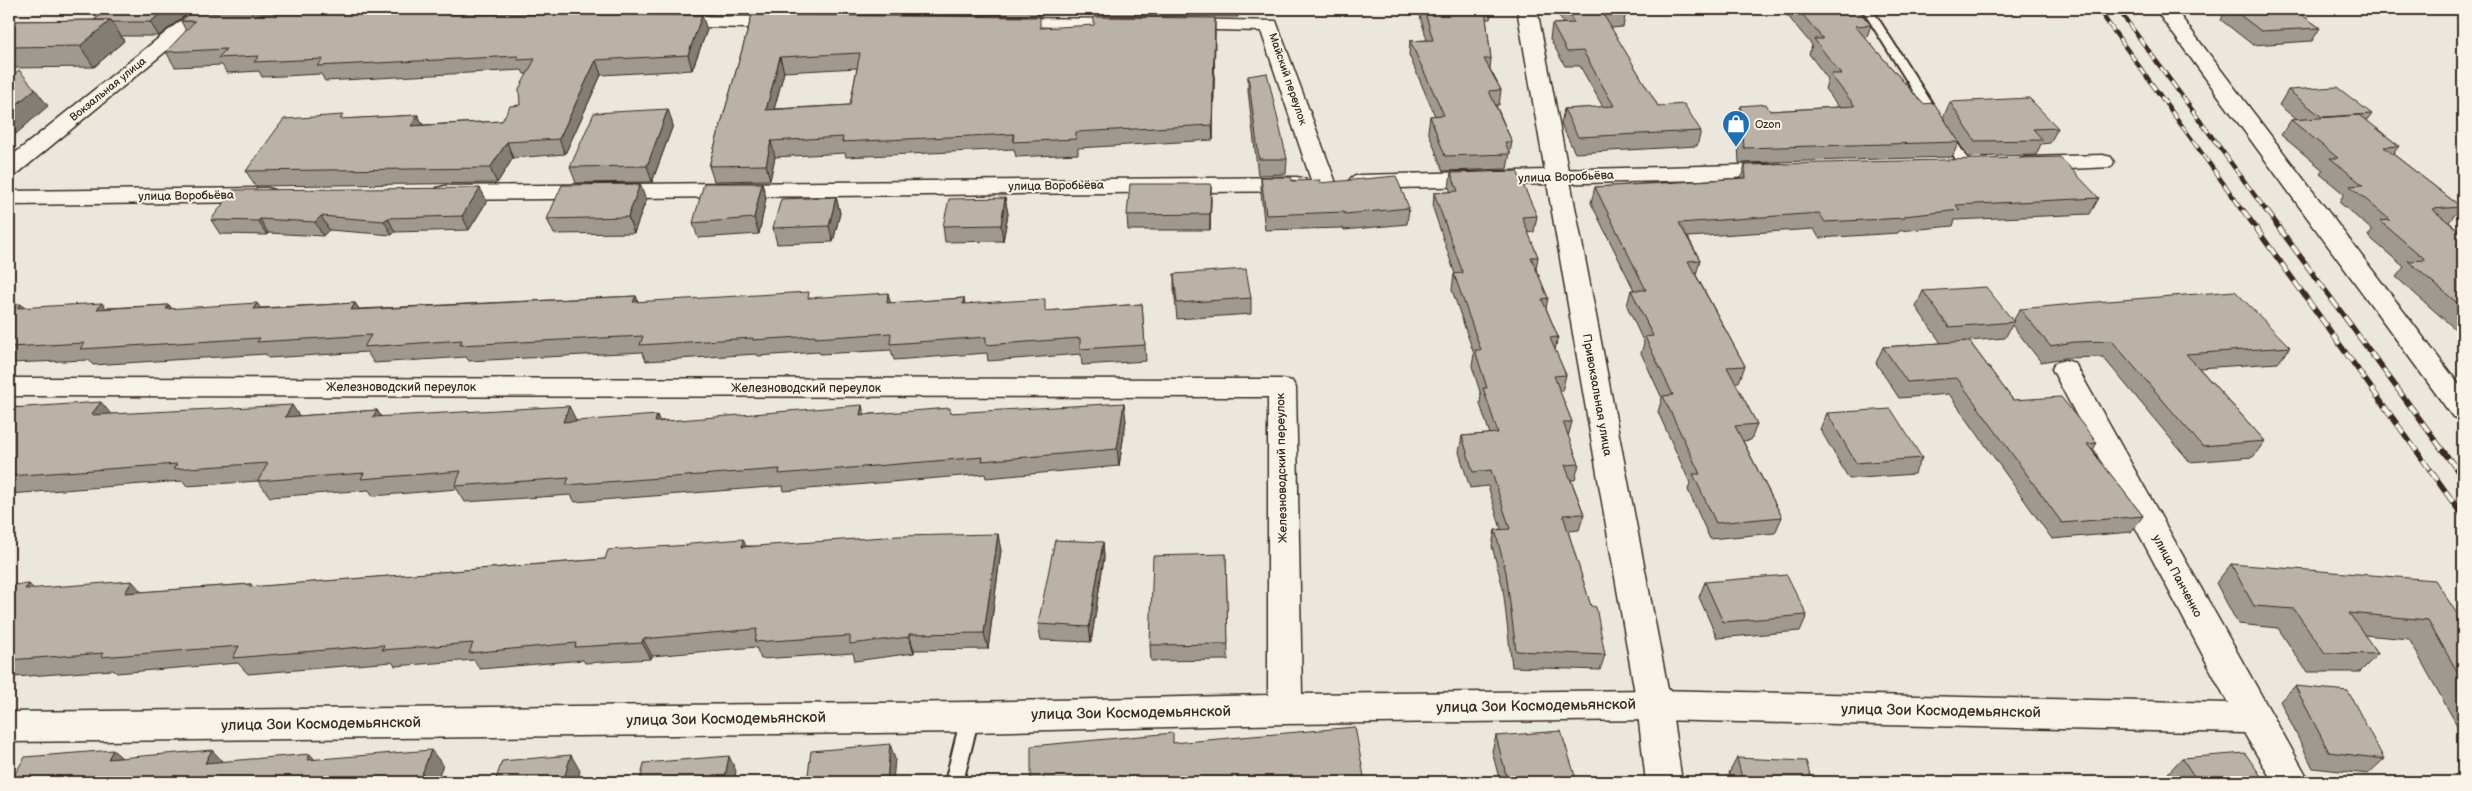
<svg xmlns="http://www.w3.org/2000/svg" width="2472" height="791" font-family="'Balsamiq Sans',sans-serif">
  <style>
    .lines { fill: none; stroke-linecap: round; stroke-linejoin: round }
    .service-casing { stroke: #3b2a1e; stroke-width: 4 }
    .minor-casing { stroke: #3b2a1e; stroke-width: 3 }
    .tertiary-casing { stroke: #3b2a1e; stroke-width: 3 }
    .service { fill: #f7f3e8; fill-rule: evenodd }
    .minor { fill: #f7f3e8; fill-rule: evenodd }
    .tertiary { fill: #f7f3e8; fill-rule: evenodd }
    .rail-far2-casing { stroke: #3b2a1e; stroke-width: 4.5 }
    .rail-far1-casing { stroke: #3b2a1e; stroke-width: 5.5 }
    .rail-casing { stroke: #3b2a1e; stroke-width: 6 }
    .rail-far2 { stroke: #f7f3e8; stroke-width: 3; stroke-dasharray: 9; stroke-linecap: butt }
    .rail-far1 { stroke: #f7f3e8; stroke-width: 4; stroke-dasharray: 11; stroke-linecap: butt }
    .rail { stroke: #f7f3e8; stroke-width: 4.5; stroke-dasharray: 13; stroke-linecap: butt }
    .wall { fill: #a09990; stroke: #3b2a1e; fill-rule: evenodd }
    .shaded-wall { fill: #827d75; stroke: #3b2a1e }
    .building { fill: #bab2a7; stroke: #3b2a1e; fill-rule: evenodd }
    .labels { text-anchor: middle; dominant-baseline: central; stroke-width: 4; stroke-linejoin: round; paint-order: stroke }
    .far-street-label { font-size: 11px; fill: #3b2a1e; stroke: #f7f3e8 }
    .far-poi-label { font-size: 11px; fill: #3b2a1e; stroke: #f7f3e8; text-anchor: start }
    .street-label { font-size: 12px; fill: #3b2a1e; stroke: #f7f3e8 }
    .near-street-label { font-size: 15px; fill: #3b2a1e; stroke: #f7f3e8 }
  </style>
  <rect width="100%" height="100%" fill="#ece7dc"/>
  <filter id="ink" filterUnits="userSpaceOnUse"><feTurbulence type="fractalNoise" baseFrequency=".02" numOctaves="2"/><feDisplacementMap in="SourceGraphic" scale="10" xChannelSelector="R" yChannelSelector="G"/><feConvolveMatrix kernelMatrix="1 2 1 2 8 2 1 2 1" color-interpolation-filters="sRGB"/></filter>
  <g filter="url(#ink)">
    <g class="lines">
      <defs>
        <path id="service" d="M1862 9H1872L1972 166 1970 168H1962L1960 166Z
          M970 710 976 712 979 717 963 782H945L961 717 964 712Z"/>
        <path id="minor" d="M195 9H217L17 174 9 176V158Z
          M2155 9H2175L2463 390V420L2453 417Z
          M668 16 788 17 795 19 798 23 795 27 788 29 661 26 658 22 661 18Z
          M1003 18 1133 19 1140 21 1143 25 1140 29 1133 31 996 28 993 24 996 20Z
          M1178 19 1276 21 1336 183 1332 188 1324 190 1316 188 1312 183 1261 31 1171 29 1168 25 1171 21Z
          M2103 155 2111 157 2114 162 2111 167 2027 171 2019 169 2016 164 2019 159 2027 157Z
          M1780 164 1788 166 1791 171 1788 176 1780 178 1360 189 1352 187 1348 182 1352 177 1360 175Z
          M1297 177 1305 179 1309 184 1305 189 1297 191 445 200 437 198 433 193 437 188 445 186Z
          M267 188 275 190 279 195 275 200 267 202 9 205V191Z
          M2065 360 2075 363 2078 369 2310 782H2273L2244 733 1654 720 1285 724 970 732 9 742V712L970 702 1268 695V397L9 396V378L1282 379 1292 381 1296 388 1302 694 1654 690 2228 703 2052 369 2055 363Z"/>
        <path id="tertiary" d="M1517 9H1537L1671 705 1682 782H1646L1637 705Z"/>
      </defs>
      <!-- service casing -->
      <use href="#service" class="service-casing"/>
      <!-- minor casing -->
      <use href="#minor" class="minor-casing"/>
      <!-- tertiary casing -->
      <use href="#tertiary" class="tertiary-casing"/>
      <!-- service -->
      <use href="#service" class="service"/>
      <!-- minor -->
      <use href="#minor" class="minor"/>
      <!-- tertiary -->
      <use href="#tertiary" class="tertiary"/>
      <defs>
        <path id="rail-far2" d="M2098 9 2244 212
          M2118 9 2267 212"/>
        <path id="rail-far1" d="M2243 210 2431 471
          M2266 210 2458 471"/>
        <path id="rail" d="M2430 470 2463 516
          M2457 470 2463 478"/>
      </defs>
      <!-- rail-far2 casing -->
      <use href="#rail-far2" class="rail-far2-casing"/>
      <!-- rail-far1 casing -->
      <use href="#rail-far1" class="rail-far1-casing"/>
      <!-- rail casing -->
      <use href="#rail" class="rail-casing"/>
      <!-- rail-far2 -->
      <use href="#rail-far2" class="rail-far2"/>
      <!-- rail-far1 -->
      <use href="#rail-far1" class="rail-far1"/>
      <!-- rail -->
      <use href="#rail" class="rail"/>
    </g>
    <!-- wall -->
    <path class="wall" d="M108 9H193L159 36H121L124 41 94 67 9 68V21L94 20Z
      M216 9H714L712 14 218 11Z
      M759 9H1042V16L761 14Z
      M1094 9H1238V17L1094 16Z
      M1418 9H1492L1490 19H1486L1491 59 1490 69 1501 90 1499 105H1496L1512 142 1507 169 1443 171 1428 131 1430 116H1435L1409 55 1410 41 1427 40Z
      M1555 9H1624L1626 12 1623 27 1611 28 1658 106 1701 131 1697 146 1575 153 1561 124 1564 109 1603 107 1580 66H1565L1550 39 1552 24 1563 23Z
      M1782 9H1857L1871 25 1866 39 1923 104 1959 142 1952 157 1739 163 1737 121 1741 106 1770 111 1839 107 1825 89 1828 79 1809 54 1812 45Z
      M2214 9H2294L2320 28 2312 41 2253 45 2221 20 2223 16Z
      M752 15 1041 27 1215 33 1213 140 1078 148V154L1016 157 1014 149 846 157 845 153 775 157 770 180 714 181 709 166ZM857 68 850 105 774 109 784 72Z
      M181 21 707 30 692 70 601 75 565 154 513 158 497 183 255 186 246 171 345 119 418 115 423 125 502 121 520 105 527 74H524L522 70 325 81 321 74 262 77 259 71 227 73 222 65 175 67 166 52 186 31Z
      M1248 76 1287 159 1286 174 1258 175 1248 91Z
      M2288 90 2372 114 2367 121 2399 146 2393 154 2461 207 2449 222 2463 234V336L2396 277 2404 267 2368 236 2372 230 2339 202 2344 194 2320 174 2323 170 2281 135 2291 120H2297L2279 105Z
      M1950 102 2058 128 2050 143 2041 144 2036 155 1968 157 1943 118Z
      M673 125 652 182 576 183 570 167Z
      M1745 165 2099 198 2090 214 1955 220 1953 226 1899 231 1898 233 1819 238 1814 229 1688 237 1700 260 1696 275 1745 366 1739 382H1735L1757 424 1751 440 1743 441 1782 517 1775 533 1710 539 1688 490 1690 483 1658 412 1662 398 1641 353 1644 343 1627 306 1631 290H1634L1591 203 1595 187 1741 178Z
      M1451 173 1537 216 1534 232 1528 233 1538 257 1536 269 1548 298 1546 308 1558 337 1555 350 1566 375 1562 391 1560 392 1572 422 1568 437 1579 464 1575 480H1571L1584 514 1579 530 1568 531 1605 655 1600 670 1512 667 1503 588 1492 546 1495 530 1501 529 1488 486 1470 488 1459 452 1462 436 1490 434 1480 404 1481 395 1472 366 1474 354 1452 290 1454 274H1455L1433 208 1434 193 1451 192 1449 188Z
      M1261 177 1320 183 1409 208 1407 224 1344 230 1343 228 1265 230 1261 193Z
      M762 183 766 198 759 234 698 238 693 223Z
      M836 197 840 213 833 242 777 244 773 228Z
      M1005 198 1008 214 1003 241 945 242 943 226Z
      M1211 199 1210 230H1128L1127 215Z
      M646 200 634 233 554 234 547 219Z
      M487 201 469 230 395 232 392 235 329 230 323 236 268 233 267 235 220 234 211 220Z
      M1174 274 1251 298V314L1177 319 1174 289Z
      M1923 291 2013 321 2020 309 2290 347 2278 363 2199 368 2265 441 2253 457 2190 462 2103 357 2064 358 2041 362 2012 325 2005 338 1969 341 2013 400 2097 443 2092 451 2143 516 2131 532 2052 539 1949 394 1899 398 1876 363 1883 347 1941 343 1916 307Z
      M636 296 638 302 811 298 891 303 964 298 965 304 1047 311 1142 304 1146 361 1082 365 1081 354 988 361 987 353 894 360 891 350 820 354 819 352 758 356 757 354 646 361 642 352 469 361 466 357 374 363 367 352 268 358 266 354 93 365 89 360 9 363V305L24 308H106L169 305 172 309 260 308 355 303 359 309Z
      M9 405H13L14 407 111 414 299 416 377 410 381 417 577 421H659L864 414 951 413 1126 420 1119 466 986 478 985 474 784 491 783 486 575 502 571 495 465 502 457 489 373 496 369 490 270 497 258 481 187 486 183 481 9 494Z
      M1827 413 1922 458 1914 474 1849 479 1820 429Z
      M1103 542 1104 558 1091 642 1041 640 1038 624Z
      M746 546 1001 550 988 649 914 650V653L855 661 853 653 761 659 756 647 652 656 651 659 585 663 583 660 480 669 474 660 395 666 392 662 248 674 238 663 117 673 113 670 14 677 9 672V585L34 589 142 592 251 584 253 587 605 559Z
      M1226 554 1228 660 1151 661 1150 645Z
      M2231 564 2463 623V736L2409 639 2364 635 2378 654 2360 672H2307L2278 628 2238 624 2216 583Z
      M1705 582 1807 615 1800 631 1717 638 1699 597Z
      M2295 686 2384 759 2368 774 2313 768 2280 701Z
      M1496 736 1577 782H1500L1492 751Z
      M1737 758 1812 782H1732L1729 773Z
      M2182 758 2265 782H2174L2168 773Z"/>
    <!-- shaded-wall -->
    <path class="shaded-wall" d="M167 9H193L159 36 150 22Z
      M711 9H714L712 14Z
      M702 15 707 30 692 70 688 55Z
      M1215 18V33L1213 140 1212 125Z
      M111 20 124 41 94 67 80 46Z
      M780 57 784 72 770 125 766 110Z
      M596 60 601 75 565 154 559 139Z
      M35 89 48 106 9 140V111Z
      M668 109 673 125 652 182 647 166Z
      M418 115 425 130 411 126Z
      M771 141 775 157 770 180 766 165Z
      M507 142 513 158 497 183 490 168Z
      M762 183 766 198 759 234 754 218Z
      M640 184 646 200 634 233 628 217Z
      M1211 184V199L1210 230V214Z
      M480 188 487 201 469 230 462 216Z
      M836 197 840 213 833 242 829 226Z
      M1005 198 1008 214 1003 241 1001 225Z
      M321 216 329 230 323 236 315 222Z
      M388 218 395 232 392 235 384 221Z
      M260 219 268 233 267 235 258 221Z
      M888 293 892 309 887 303Z
      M636 296 642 312 633 302Z
      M102 303 114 319 97 309Z
      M257 303 268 319 253 309Z
      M355 303 365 319 351 310Z
      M21 304 34 320 17 308Z
      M169 305 180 321 166 309Z
      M101 402 115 419 91 415Z
      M1124 403 1126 420 1119 466 1117 449Z
      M292 405 303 422 285 417Z
      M862 405 866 422 860 415Z
      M569 406 577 422H563Z
      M377 410 387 427 373 417Z
      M657 415 664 432 655 422Z
      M998 534 1001 550 988 649 984 633Z
      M743 539 750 556 742 547Z
      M1103 542 1104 558 1091 642 1089 627Z
      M132 581 147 598 125 593Z
      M29 584 46 600 25 589Z
      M909 634 914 650V653L909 637Z
      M643 639 652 656 651 659 642 643Z
      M890 744 895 759 893 782H887Z
      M113 750 130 765 108 759Z
      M212 750 226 765 205 763Z
      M431 750 443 765 436 782H419Z
      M310 754 323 769 307 760Z
      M571 755 580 771 577 782H563Z
      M729 756 736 771 734 782H724Z"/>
    <!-- building -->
    <path class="building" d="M108 9H167L150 22H112L111 20H94Z
      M1424 9H1485L1491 59H1484L1501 90 1489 91 1512 142H1505L1510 154 1445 156 1430 116 1444 115 1410 41 1433 40Z
      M1566 9H1624L1626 12 1603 14 1658 106 1684 104 1701 131 1578 137 1564 109 1614 106 1583 51 1567 52 1552 24 1574 23Z
      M1798 9H1857L1871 25 1855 26 1923 104 1934 103 1959 142 1744 148 1741 106 1766 104 1770 111 1855 106 1830 74H1841L1814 39H1823Z
      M2232 9H2294L2320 28 2261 31Z
      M191 13 702 15 688 55 596 60 559 139 507 142 490 168 246 171 284 119 343 115 340 119 418 115 411 126 502 121 510 106 520 105 519 89 535 59 518 60V56L317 66 323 59 254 62 259 56 218 58 226 49 166 52 195 21H181Z
      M752 15 1040 17V28L1094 25V17L1215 18 1212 125 1076 132V139L1013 142 1014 134 842 142 843 137 771 141 766 165 709 166ZM860 53 850 105 766 110 780 57Z
      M111 20 80 46 9 47V21Z
      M19 70 35 89 9 111V79Z
      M1267 73 1287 159H1259L1248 76Z
      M2337 87 2372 114 2322 117 2288 90Z
      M2029 98 2058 128 2033 129 2043 140 1975 141 1950 102Z
      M668 109 647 166 570 167 594 113Z
      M2360 115 2399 146 2384 147 2461 207 2432 209 2463 234V308L2408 261 2426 260 2380 221 2390 220 2350 186 2363 185 2330 158H2338L2291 120Z
      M2060 157 2099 198 1956 205 1960 210 1904 216 1905 218 1825 222 1819 213 1679 223 1700 260 1688 261 1745 366 1727 367 1757 424 1735 426 1782 517 1716 523 1693 474H1700L1663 396 1673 395 1645 337 1653 336 1631 290H1646L1595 187 1746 178 1745 165Z
      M1517 171 1537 216 1522 217 1538 257H1531L1548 298 1542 299 1558 337 1550 338 1566 375 1554 376 1572 422H1563L1579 464 1565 465 1584 514 1563 515 1591 606 1596 607 1605 655 1516 651 1506 572 1495 530 1510 529 1491 470 1473 472 1462 436 1498 433 1483 388H1487L1475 350H1481L1454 274 1463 273 1434 193 1458 191 1451 173Z
      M1396 176 1409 208 1345 214 1344 212 1266 215 1261 177H1291L1292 181 1320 180V183Z
      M704 183H762L754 218 693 223Z
      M640 184 628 217 547 219 562 185Z
      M1130 184H1211L1210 214 1127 215Z
      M480 188 462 216 388 218 384 221 321 216 315 222 260 219 258 221 211 220 233 190Z
      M836 197 829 226 773 228 781 199Z
      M1005 198 1001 225 943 226 949 199Z
      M1246 269 1251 298 1177 303 1174 274Z
      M1986 287 2014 322 1949 327 1923 291Z
      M2235 291 2290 347 2186 354 2265 441 2202 446 2112 341 2074 342 2050 346 2020 309 2096 302Z
      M809 292 808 298 888 293 887 303 964 298 963 304 1045 299V311L1142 304 1145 345 1080 349V338L986 345V337L890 344 891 333 815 338 816 336 753 340V338L640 345 643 336 460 345 462 340 364 347 371 335 257 342 260 338 80 349 84 343 9 347V305L21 304 17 308 102 303 97 309 169 305 166 309 257 303 253 309 355 303 351 310 636 296 633 302Z
      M1969 341 2013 400 2061 397 2097 443 2087 444 2143 516 2062 523 1957 378 1907 382 1883 347Z
      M101 402 91 415 292 405 285 417 377 410 373 417 569 406 563 422 657 415 655 422 862 405 860 415 950 408V413L1124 403 1117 449 982 461 983 457 779 474 780 469 566 485 569 478 455 486 461 471 361 479 364 473 258 481 268 463 173 469 177 464 9 476V405H13L11 408Z
      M1891 409 1922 458 1856 463 1827 413Z
      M998 534 984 633 909 634V637L850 644V636L755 642 757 629 643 639 642 643 575 647 576 643 469 653 473 643 382 650 384 645 233 658 239 646 101 657 103 653 9 660V585L29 584 25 589 132 581 125 593 251 584 249 587 605 559 608 550 690 545 691 543 743 539 742 547 898 536Z
      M1055 540 1103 542 1089 627 1038 624Z
      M1226 554 1228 644 1150 645 1153 556Z
      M2231 564 2435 580 2463 623V682L2428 620 2349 613 2378 654 2325 653 2294 609 2254 606Z
      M1787 575 1807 615 1723 622 1705 582Z
      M2295 686 2348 691 2384 759 2329 752Z
      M1355 727 1365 782H1031V746L1173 733V743Z
      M1561 731 1577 782H1508L1496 736Z
      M890 744 887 782H807L811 751Z
      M113 750 108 759 212 750 205 763 310 754 307 760 431 750 419 782H10L25 757Z
      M2245 753 2265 782H2198L2182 758Z
      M571 755 563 782H495L502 761Z
      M729 756 724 782H640L644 763Z
      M1737 758 1806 761 1812 782H1743Z"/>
  </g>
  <!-- icons -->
  <defs>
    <symbol id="shop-pin" viewBox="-11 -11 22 30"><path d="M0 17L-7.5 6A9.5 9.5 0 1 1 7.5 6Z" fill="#1f6fb2" stroke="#f7f3e8"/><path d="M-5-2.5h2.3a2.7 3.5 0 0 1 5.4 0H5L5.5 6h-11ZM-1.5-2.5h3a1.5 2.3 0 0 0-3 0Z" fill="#fff"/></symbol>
  </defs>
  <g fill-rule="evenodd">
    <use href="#shop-pin" x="1720" y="108" width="32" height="43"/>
  </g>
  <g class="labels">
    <!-- far-street labels -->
    <g class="far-street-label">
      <text transform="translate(1288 79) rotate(71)">Майский переулок</text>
      <text transform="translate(108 89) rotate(-39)">Вокзальная улица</text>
    </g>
    <!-- far-poi labels -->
    <g class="far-poi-label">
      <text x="1755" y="124">Ozon</text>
    </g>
    <!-- street labels -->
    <g class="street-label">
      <text transform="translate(1566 177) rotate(-2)">улица Воробьёва</text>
      <text transform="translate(1056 186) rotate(-1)">улица Воробьёва</text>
      <text transform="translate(186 196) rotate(-1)">улица Воробьёва</text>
      <text x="401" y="387">Железноводский переулок</text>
      <text x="806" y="388">Железноводский переулок</text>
      <text transform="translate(1597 395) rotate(80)">Привокзальная улица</text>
      <text transform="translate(1282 468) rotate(-91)">Железноводский переулок</text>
      <text transform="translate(2177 576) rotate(62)">улица Панченко</text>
    </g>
    <!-- near-street labels -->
    <g class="near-street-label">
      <text transform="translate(1536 706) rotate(-1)">улица Зои Космодемьянской</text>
      <text transform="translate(1941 711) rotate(1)">улица Зои Космодемьянской</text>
      <text transform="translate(1131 713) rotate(-1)">улица Зои Космодемьянской</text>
      <text transform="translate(726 719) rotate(-1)">улица Зои Космодемьянской</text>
      <text transform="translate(321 724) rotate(-1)">улица Зои Космодемьянской</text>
    </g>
  </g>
  <!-- margin -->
  <rect width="2472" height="791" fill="none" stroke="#f7f3e8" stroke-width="30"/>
  <rect x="15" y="15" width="2442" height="761" fill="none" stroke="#3b2a1e" stroke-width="2" filter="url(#ink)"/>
</svg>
